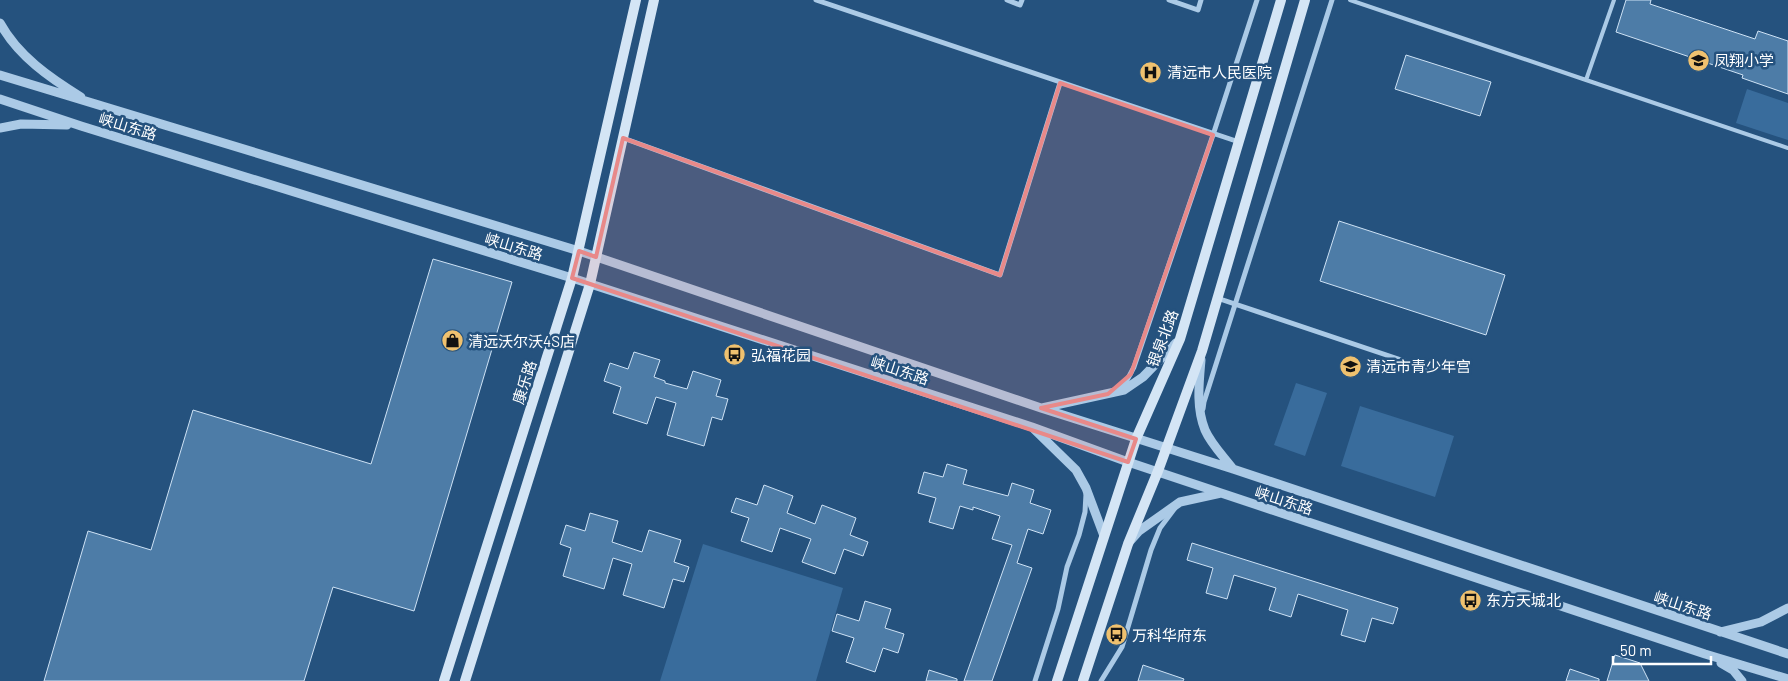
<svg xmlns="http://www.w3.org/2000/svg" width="1788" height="681" font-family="Barlow,'Noto Sans SC',sans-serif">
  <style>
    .green { fill: #396c9c }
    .building { fill: #4d7ca7; stroke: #cee2f5 }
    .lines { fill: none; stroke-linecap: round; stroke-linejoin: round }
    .service { stroke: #abcae6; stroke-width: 4 }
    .minor { stroke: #abcae6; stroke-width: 5 }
    .tertiary { stroke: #abcae6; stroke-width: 9 }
    .secondary { stroke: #d4e5f5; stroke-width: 10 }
    .marked { fill: #e88989; fill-opacity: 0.2; stroke: #e88989; stroke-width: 4; stroke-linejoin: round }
    .labels { text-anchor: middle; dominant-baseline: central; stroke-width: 5; stroke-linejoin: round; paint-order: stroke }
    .poi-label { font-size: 15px; fill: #fff; stroke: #25527e; text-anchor: start }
    .street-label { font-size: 15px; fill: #fff; stroke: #25527e }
  </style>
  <rect width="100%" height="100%" fill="#25527e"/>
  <!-- green -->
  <path class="green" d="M1747 89 1788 103V140L1736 123Z
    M1296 383 1327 393 1305 456 1274 445Z
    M1360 406 1454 436 1435 497 1341 466Z
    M703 544 843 588 816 681H660Z"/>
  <!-- building -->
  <path class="building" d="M1626 0H1651L1650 4 1755 39 1758 31 1788 41V94L1742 78 1743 75 1616 32Z
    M1406 55 1491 82 1480 116 1395 89Z
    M1339 221 1505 275 1486 335 1320 281Z
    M433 259 512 282 414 611 333 587 304 681H44L88 531 151 550 193 410 371 464Z
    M634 352 660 360 654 377 665 381V383L687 389 693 371 721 380 716 396 728 399 722 420 712 417 704 446 667 435 676 403 656 397 647 424 613 413 621 387 604 381 610 363 628 369Z
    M947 464 967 470 963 484 1008 496 1012 483 1034 490 1030 503 1051 510 1043 534 1028 529 1017 563 1032 568 992 681H964L1012 545 992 539 1000 516 973 507V510L960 506 953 529 929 522 936 498 918 493 924 472 943 477Z
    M764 485 793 496 787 513 815 524 822 505 856 518 850 535 868 542 863 556 844 549 835 574 802 562 811 539 780 528 772 552 741 541 749 518 731 512 736 498 757 505Z
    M590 513 618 521 612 542 642 552 649 530 681 540 674 562 689 567 684 582 673 579 664 608 623 595 632 564 613 558 604 589 563 576 571 548 560 544 566 525 585 531Z
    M1192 543 1398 608 1393 624 1372 618 1365 642 1341 635 1348 610 1298 594 1291 617 1269 610 1276 588 1234 575 1227 599 1206 593 1213 568 1187 560Z
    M865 601 891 609 885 628 904 634 898 653 883 648 875 672 846 662 854 638 832 631 837 614 859 621Z
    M1615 655 1640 663 1649 681H1607Z
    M1143 665 1184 679 1183 681H1138Z
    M1570 669 1599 679V681H1566Z
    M929 670 957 679V681H926Z"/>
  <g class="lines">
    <!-- service -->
    <path class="service" d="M1350 0 1586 80 1614 0
      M1586 80 1788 148"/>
    <!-- minor -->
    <path class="minor" d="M816 0 1239 142
      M1007 0 1020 5 1022 0
      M1169 0 1198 10 1201 0
      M623 138 1000 275 1060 83
      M1217 298 1428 369
      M1115 389 1126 382 1134 367 1213 135 1257 0
      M1203 409 1204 402 1332 0
      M1035 681 1058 609 1067 567 1079 535 1085 512 1086 494
      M1101 681 1122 647 1151 550 1160 528 1175 508"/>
    <!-- tertiary -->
    <path class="tertiary" d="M0 23C18 56 50 78 81 97
      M0 75 579 251 1041 408 1233 469 1788 654
      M0 99 81 126 572 278 1032 427 1128 462 1705 654 1788 679
      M0 128 21 124 67 125
      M1201 360C1199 383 1196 408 1205 430 1211 444 1224 457 1233 469
      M1042 408 1124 390 1143 377 1176 343
      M1034 429 1076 470 1086 488 1104 536
      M1131 540 1139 531 1180 502 1221 493
      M1720 632 1761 622 1788 608
      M1721 663 1733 670 1742 681"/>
    <!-- secondary -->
    <path class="secondary" d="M444 681 572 278 636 0
      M465 681 590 284 654 0
      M1057 681 1136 439 1180 339 1281 0
      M1083 681 1128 544 1158 471 1202 351 1305 0"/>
  </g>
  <!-- marked area -->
  <path class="marked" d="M1060 83 1213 135 1131 374 1108 394 1041 408 1136 439 1128 462 572 278 579 251 596 257 623 138 1000 275Z"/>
  <!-- icons -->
  <defs>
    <symbol id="school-disc" viewBox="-11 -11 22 22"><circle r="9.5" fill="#efc16f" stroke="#25527e"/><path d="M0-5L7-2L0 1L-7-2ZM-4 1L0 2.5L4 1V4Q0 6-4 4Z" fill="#111"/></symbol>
    <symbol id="hospital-disc" viewBox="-11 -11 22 22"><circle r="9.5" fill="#efc16f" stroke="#25527e"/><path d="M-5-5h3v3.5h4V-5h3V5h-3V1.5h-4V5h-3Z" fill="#111"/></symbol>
    <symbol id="shop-disc" viewBox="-11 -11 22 22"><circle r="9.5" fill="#efc16f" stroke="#25527e"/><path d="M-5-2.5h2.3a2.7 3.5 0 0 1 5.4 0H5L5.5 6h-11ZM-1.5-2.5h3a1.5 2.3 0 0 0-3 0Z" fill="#111"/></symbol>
    <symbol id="bus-disc" viewBox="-11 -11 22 22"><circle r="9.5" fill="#efc16f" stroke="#25527e"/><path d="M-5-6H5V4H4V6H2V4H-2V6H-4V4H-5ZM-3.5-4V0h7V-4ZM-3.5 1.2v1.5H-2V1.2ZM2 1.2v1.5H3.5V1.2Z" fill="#111"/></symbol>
  </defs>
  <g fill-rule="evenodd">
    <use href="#school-disc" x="1686" y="48" width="25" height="25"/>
    <use href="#hospital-disc" x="1138" y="60" width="25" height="25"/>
    <use href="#shop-disc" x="440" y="328" width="25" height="25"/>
    <use href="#bus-disc" x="722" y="342" width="25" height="25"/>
    <use href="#school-disc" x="1338" y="354" width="25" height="25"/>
    <use href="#bus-disc" x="1458" y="588" width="25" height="25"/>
    <use href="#bus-disc" x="1104" y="622" width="25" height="25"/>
  </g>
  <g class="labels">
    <!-- poi labels -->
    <g class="poi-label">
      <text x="1714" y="60">凤翔小学</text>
      <text x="1167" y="72">清远市人民医院</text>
      <text x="468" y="341">清远沃尔沃4S店</text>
      <text x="751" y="355">弘福花园</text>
      <text x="1366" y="366">清远市青少年宫</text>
      <text x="1486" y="600">东方天城北</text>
      <text x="1132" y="635">万科华府东</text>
    </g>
    <!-- street labels -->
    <g class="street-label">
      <text transform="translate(128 126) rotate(17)">峡山东路</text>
      <text transform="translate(514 246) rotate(17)">峡山东路</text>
      <text transform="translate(1162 338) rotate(-69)">银泉北路</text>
      <text transform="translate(900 370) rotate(18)">峡山东路</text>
      <text transform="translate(524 382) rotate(-72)">康乐路</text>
      <text transform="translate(1284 500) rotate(18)">峡山东路</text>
      <text transform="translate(1683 605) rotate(18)">峡山东路</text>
    </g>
  </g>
  <!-- scale -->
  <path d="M1613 656v8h98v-8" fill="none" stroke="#ffffff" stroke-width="2.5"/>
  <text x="1620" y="656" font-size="15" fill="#ffffff" stroke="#25527e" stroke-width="4" paint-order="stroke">50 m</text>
</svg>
